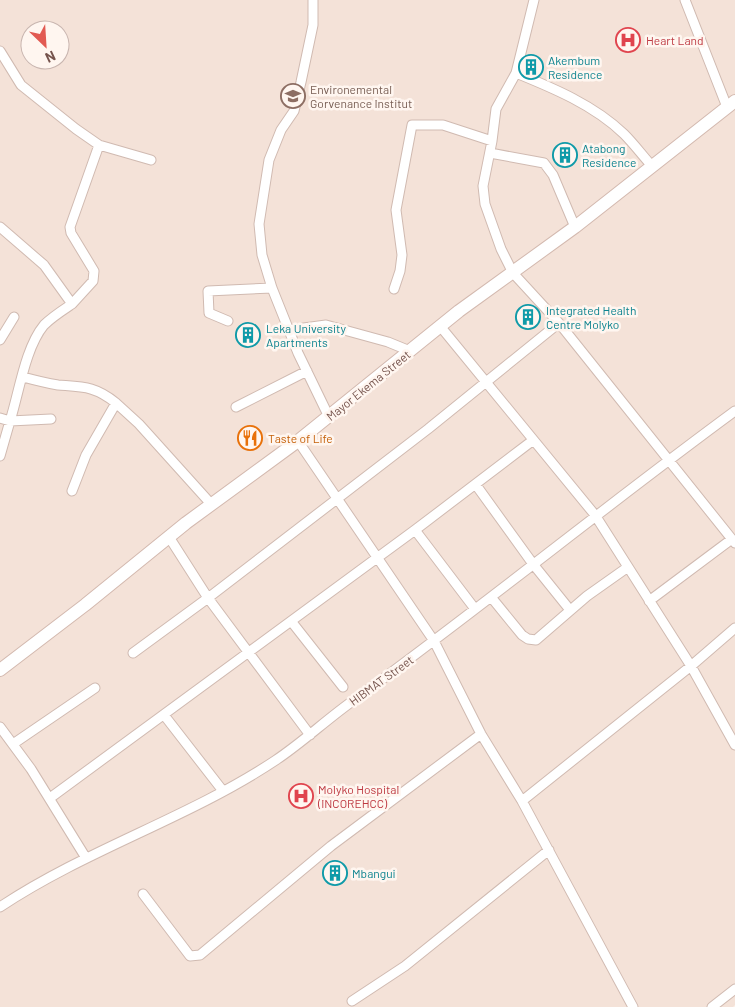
<svg xmlns="http://www.w3.org/2000/svg" width="735" height="1007" font-family="Barlow,sans-serif">
  <style>
    .residential { fill: #f4e2d8; fill-rule: evenodd }
    .lines { fill: none; stroke-linecap: round; stroke-linejoin: round }
    .street-casing { stroke: #d0bab1; stroke-width: 11 }
    .secondary-casing { stroke: #d3b9af; stroke-width: 14 }
    .street { stroke: #fff; stroke-width: 9 }
    .secondary { stroke: #fff; stroke-width: 12 }
    .labels { text-anchor: middle; dominant-baseline: central; stroke-width: 5; stroke-linejoin: round; paint-order: stroke }
    .health-label { font-size: 12px; fill: #be3a42; stroke: #fff6f0; text-anchor: start }
    .culture-label { font-size: 12px; fill: #0d838f; stroke: #fff6f0; text-anchor: start }
    .education-label { font-size: 12px; fill: #785e54; stroke: #fff6f0; text-anchor: start }
    .street-label { font-size: 12px; fill: #76544d; stroke: #fff6f0 }
    .food-label { font-size: 12px; fill: #c56008; stroke: #fff6f0; text-anchor: start }
  </style>
  <rect width="100%" height="100%" fill="#fcf1e9"/>
  <!-- residential -->
  <path class="residential" d="M0 0H735V1005L733 1007H0ZM30 30H60V60H30Z"/>
  <g class="lines">
    <defs>
      <path id="street" d="M313 0V25L301 82 294 111 281 130 269 160 259 224 262 255 272 288 298 353 329 417
        M534 0 516 73 496 109 492 141 483 186 485 204 501 249 513 273 559 323 735 543
        M685 0 727 107
        M0 51 21 85 76 129 99 145 151 160
        M516 73C553 88 594 105 624 134 634 144 642 155 652 166
        M490 153 544 163 553 175 575 227
        M0 227 44 265 72 304C63 310 52 317 44 325 25 348 19 393 10 421L0 418
        M394 289 400 271 402 255 396 210 412 125H443L492 141
        M72 304 93 281 94 271 71 233 70 227 99 145
        M228 321 209 313 208 291 272 288
        M440 326 595 515 691 666 735 745
        M289 330 326 325 388 342 410 351
        M0 340 14 317
        M23 377C34 380 46 383 58 385 83 387 95 386 116 403L86 455 72 491
        M116 403 139 424 212 505
        M236 407 307 371
        M298 441 434 641 481 734 522 801 633 1007
        M0 456 10 421 51 419
        M476 485 533 564 570 610
        M415 530 475 609
        M169 537 208 598 428 429 559 323
        M491 597 522 635 528 639 536 640 587 596 628 567
        M649 601 732 539
        M291 621 343 687
        M133 653 208 598 310 735
        M164 715 223 791
        M0 727 31 769 86 858
        M13 744 95 688
        M50 798 415 530 532 441
        M522 801 691 666 735 628
        M143 894 190 956 200 955 331 846 481 734
        M0 907C87 849 189 818 276 760 303 742 327 719 354 700 483 606 607 505 735 411
        M352 1001 405 966 549 850
        M712 1007 735 989"/>
      <path id="secondary" d="M0 670 85 605 186 523 298 441 459 311 575 227 735 101"/>
    </defs>
    <!-- street casing -->
    <use href="#street" class="street-casing"/>
    <!-- secondary casing -->
    <use href="#secondary" class="secondary-casing"/>
    <!-- street -->
    <use href="#street" class="street"/>
    <!-- secondary -->
    <use href="#secondary" class="secondary"/>
  </g>
  <!-- icons -->
  <defs>
    <symbol id="hospital-ring" viewBox="-11 -11 22 22"><circle r="9.5" fill="#fff6f0" stroke="#e0444e" stroke-width="1.5"/><path d="M-5-5h3v3.5h4V-5h3V5h-3V1.5h-4V5h-3Z" fill="#e0444e"/></symbol>
    <symbol id="building-ring" viewBox="-11 -11 22 22"><circle r="9.5" fill="#fff6f0" stroke="#0f9aa8" stroke-width="1.5"/><path d="M-4-6H4V6H1V3H-1V6H-4ZM-2.5-4.3h1.7v1.8h-1.7ZM.8-4.3h1.7v1.8H.8ZM-2.5-1h1.7V.8h-1.7ZM.8-1h1.7V.8H.8Z" fill="#0f9aa8"/></symbol>
    <symbol id="school-ring" viewBox="-11 -11 22 22"><circle r="9.5" fill="#fff6f0" stroke="#8d6e63" stroke-width="1.5"/><path d="M0-5L7-2L0 1L-7-2ZM-4 1L0 2.5L4 1V4Q0 6-4 4Z" fill="#8d6e63"/></symbol>
    <symbol id="restaurant-ring" viewBox="-11 -11 22 22"><circle r="9.5" fill="#fff6f0" stroke="#e8710a" stroke-width="1.5"/><path d="M-5-6h1v4h1v-4h1v4h1v-4h1v5L-1.5 .5V6h-2V.5L-5-1ZM5-6V6H3V1.5H1.5Q1.5-4 5-6Z" fill="#e8710a"/></symbol>
  </defs>
  <g fill-rule="evenodd">
    <use href="#hospital-ring" x="614" y="26" width="28" height="28"/>
    <use href="#building-ring" x="517" y="53" width="28" height="28"/>
    <use href="#school-ring" x="279" y="82" width="28" height="28"/>
    <use href="#building-ring" x="551" y="141" width="28" height="28"/>
    <use href="#building-ring" x="514" y="303" width="28" height="28"/>
    <use href="#building-ring" x="234" y="321" width="28" height="28"/>
    <use href="#restaurant-ring" x="236" y="424" width="28" height="28"/>
    <use href="#hospital-ring" x="287" y="782" width="28" height="28"/>
    <use href="#building-ring" x="321" y="859" width="28" height="28"/>
  </g>
  <g class="labels">
    <!-- health labels -->
    <g class="health-label">
      <text x="646" y="40">Heart Land</text>
      <text x="318" y="789">Molyko Hospital<tspan x="318" dy="14">(INCOREHCC)</tspan></text>
    </g>
    <!-- culture labels -->
    <g class="culture-label">
      <text x="548" y="60">Akembum<tspan x="548" dy="14">Residence</tspan></text>
      <text x="582" y="148">Atabong<tspan x="582" dy="14">Residence</tspan></text>
      <text x="546" y="310">Integrated Health<tspan x="546" dy="14">Centre Molyko</tspan></text>
      <text x="266" y="328">Leka University<tspan x="266" dy="14">Apartments</tspan></text>
      <text x="352" y="873">Mbangui</text>
    </g>
    <!-- education labels -->
    <g class="education-label">
      <text x="310" y="89">Environemental<tspan x="310" dy="14">Gorvenance Institut</tspan></text>
    </g>
    <!-- street labels -->
    <g class="street-label">
      <text transform="translate(368 385) rotate(-39)">Mayor Ekema Street</text>
      <text transform="translate(381 680) rotate(-36)">HIBMAT Street</text>
    </g>
    <!-- food labels -->
    <g class="food-label">
      <text x="268" y="438">Taste of Life</text>
    </g>
  </g>
  <!-- north arrow -->
  <g transform="translate(45 45) rotate(155)"><circle r="24" fill="#fff6f0" stroke="#c8b5af"/>
  <path d="M0-4L9 19L0 12L-9 19Z" fill="#e25a52"/>
  <text y="-8" font-size="14" font-weight="bold" text-anchor="middle" fill="#76544d">N</text>
  </g>
</svg>
